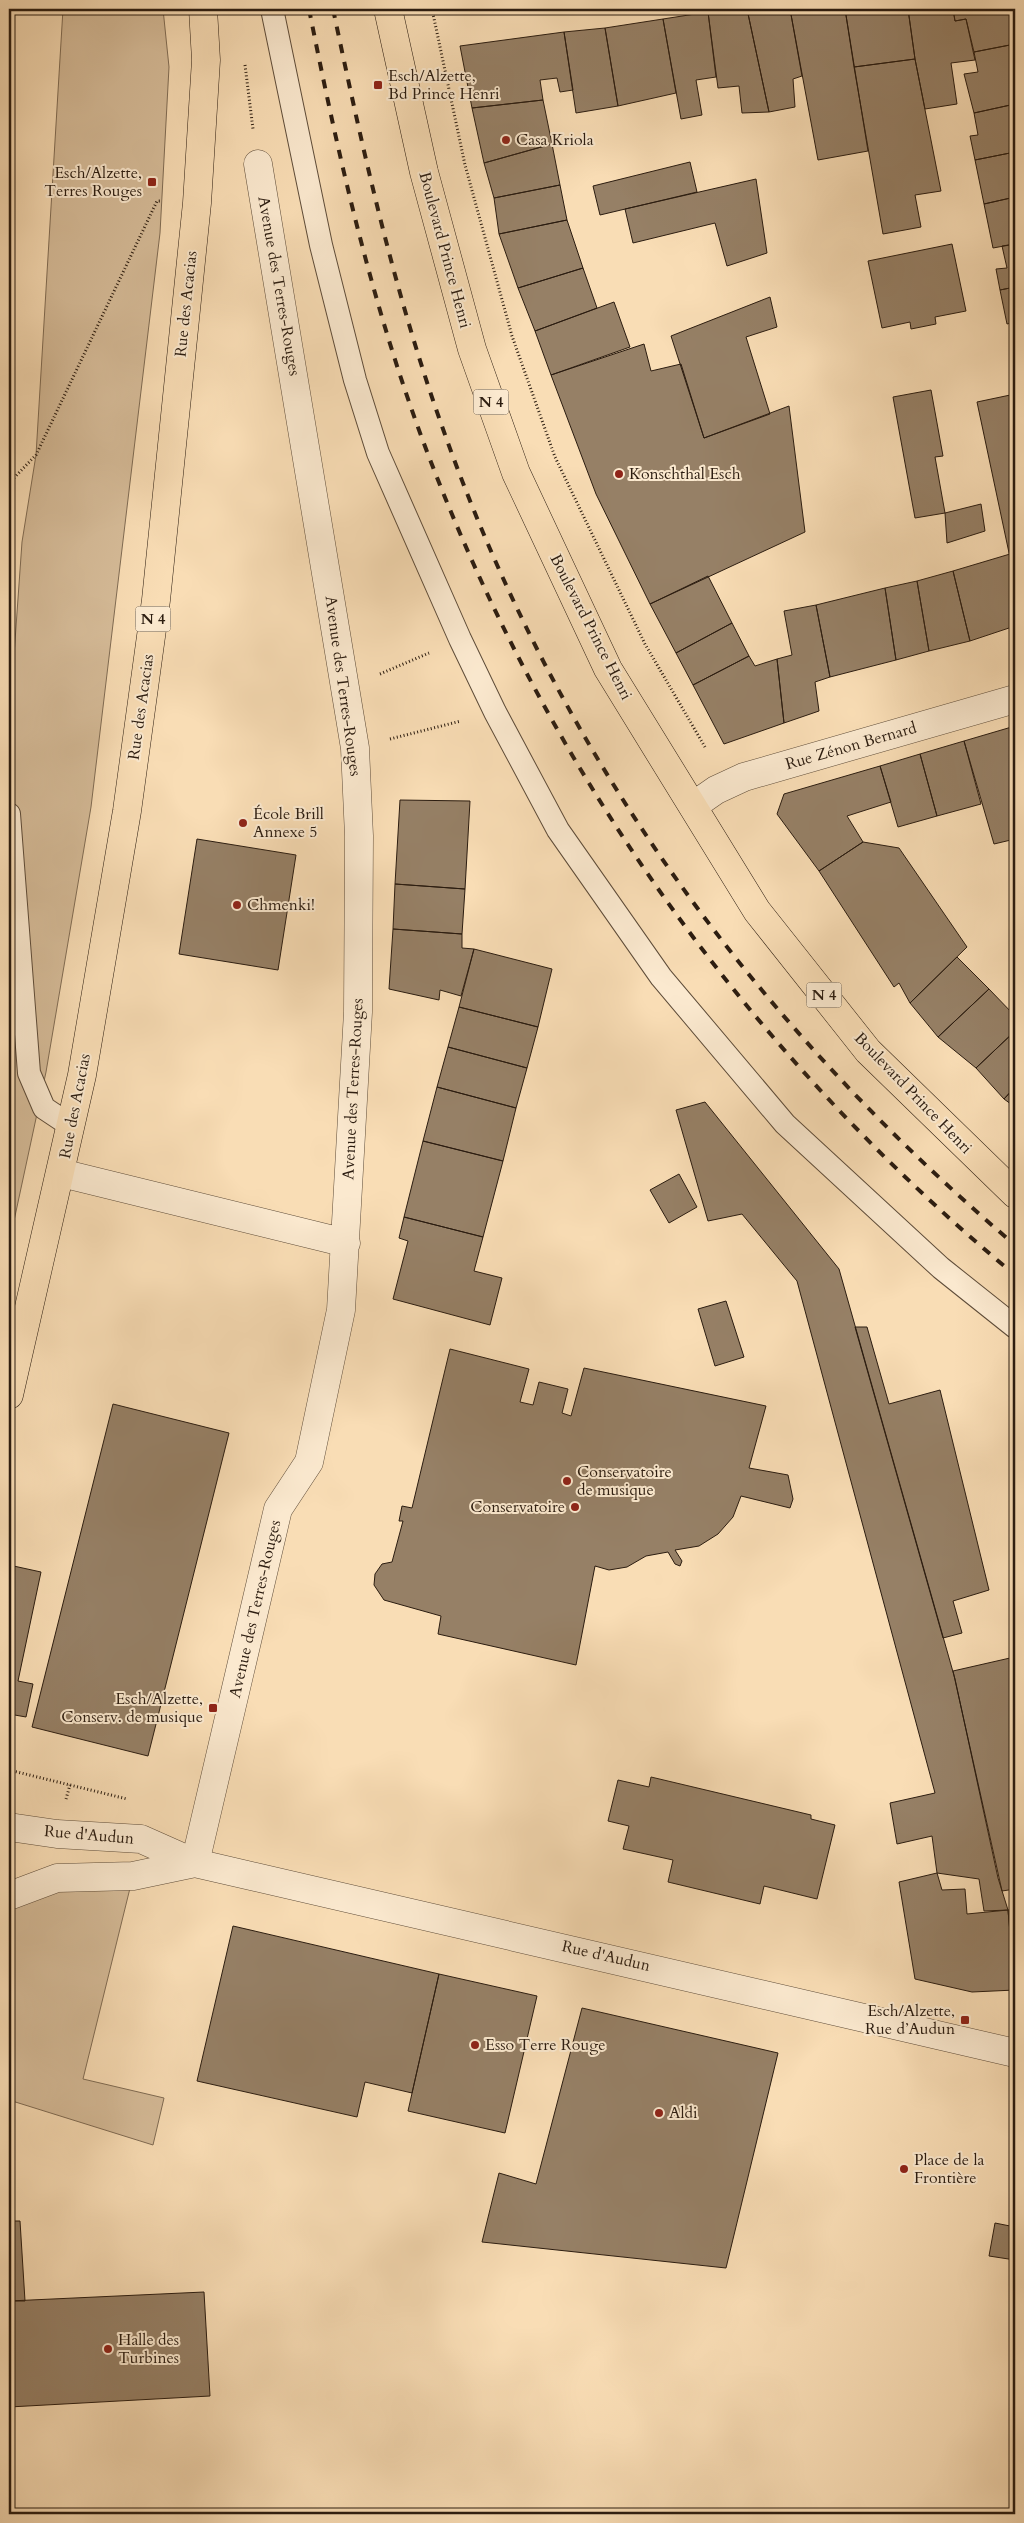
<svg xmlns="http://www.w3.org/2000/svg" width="1024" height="2523" font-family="Cardo,serif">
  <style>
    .green { fill: #d6bc99; stroke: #806c54 }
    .building { fill: #968066; stroke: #2b1c10 }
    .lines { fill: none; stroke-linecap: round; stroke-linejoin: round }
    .service-casing { stroke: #5e4c39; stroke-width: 24 }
    .minor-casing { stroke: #5e4c39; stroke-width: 29 }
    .tertiary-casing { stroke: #5e4c39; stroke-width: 29 }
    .primary-casing { stroke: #2b1c10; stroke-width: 29 }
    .path { stroke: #2b1c10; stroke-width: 3; stroke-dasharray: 1 2.5; stroke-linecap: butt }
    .service { stroke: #fbe9cf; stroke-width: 22 }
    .minor { stroke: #fbe9cf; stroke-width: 28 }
    .tertiary { stroke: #fbe9cf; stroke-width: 28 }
    .primary { stroke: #f9ddb5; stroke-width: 28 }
    .rail { stroke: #2b1c10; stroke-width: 4; stroke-dasharray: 9 9; stroke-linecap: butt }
    .poi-dot { fill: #8f2418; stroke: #fbe9cf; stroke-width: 2 }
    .labels { text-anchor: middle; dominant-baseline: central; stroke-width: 4; stroke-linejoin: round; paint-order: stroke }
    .shield { fill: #fbe9cf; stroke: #695a49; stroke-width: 1 }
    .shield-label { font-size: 15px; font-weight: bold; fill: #2b1c10 }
    .poi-label { font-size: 16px; fill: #2b1c10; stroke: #fbe9cf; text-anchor: start }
    .street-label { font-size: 16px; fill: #2b1c10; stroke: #fbe9cf }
  </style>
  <rect width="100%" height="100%" fill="#f9ddb5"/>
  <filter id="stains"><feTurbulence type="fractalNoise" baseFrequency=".004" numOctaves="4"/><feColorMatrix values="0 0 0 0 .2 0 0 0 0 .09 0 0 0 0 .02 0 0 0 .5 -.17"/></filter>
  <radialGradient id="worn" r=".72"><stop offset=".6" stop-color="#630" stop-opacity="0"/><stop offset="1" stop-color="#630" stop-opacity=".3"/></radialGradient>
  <!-- green -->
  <path class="green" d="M63 9H163L169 67 160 233 91 807 46 1072 9 1244V726L22 542 36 455Z
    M133 1876 83 2079 164 2098 153 2145 9 2100V1896Z"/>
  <!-- building -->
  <path class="building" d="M731 9H747L769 112 742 113 739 86 718 88 708 12Z
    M747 9H790L802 76 793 79 795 107 769 112Z
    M790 9H845L868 151 818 160Z
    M845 9H908L915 59 854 67Z
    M908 9H953L955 21 966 19 975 60 951 63 957 104 925 109 915 59Z
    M953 9H1015V44L974 52 966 19 955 21Z
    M708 12 716 77 696 80 702 115 681 119 663 19Z
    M663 19 676 93 618 106 605 28Z
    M605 28 618 106 576 113 564 32Z
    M564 32 573 90 560 92 557 78 540 80 543 100 472 108 460 46Z
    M1015 44V104L974 113 964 74 978 72 974 52Z
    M915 59 941 191 915 195 921 227 883 234 854 67Z
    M543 100 552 144 484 163 472 108Z
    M1015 104V152L975 160 970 136 978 135 974 113Z
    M552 144 560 185 494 198 484 163Z
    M1015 152V197L984 204 975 160Z
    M690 162 697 192 600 215 593 186Z
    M756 179 767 253 727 266 715 223 633 243 625 209Z
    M560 185 567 220 499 234 494 198Z
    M1015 197V244L993 248 984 204Z
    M567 220 583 268 518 288 499 234Z
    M952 244 966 311 935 317 936 324 911 329 910 322 882 328 868 261Z
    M1015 244V287L1000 290 996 269 1007 268 1002 246Z
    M583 268 597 308 535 331 518 288Z
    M1015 287V322L1007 324 1000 290Z
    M770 297 777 327 746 337 770 414 704 438 671 336Z
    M614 302 630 347 551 375 535 331Z
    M644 344 651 371 681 364 704 438 789 406 805 532 650 604 596 494 551 375Z
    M931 390 943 456 935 457 945 513 915 518 893 397Z
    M1015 394V581L977 402Z
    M981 504 985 531 947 543 945 513Z
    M1010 554 1015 582V626L970 641 953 571Z
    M953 571 970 641 929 651 917 581Z
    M708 576 732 623 676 653 650 604Z
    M917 581 929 651 896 660 885 588Z
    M885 588 896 660 830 677 816 605Z
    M816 605 830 677 815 682 819 711 784 723 777 659 792 655 784 611Z
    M732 623 749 656 693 685 676 653Z
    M749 656 755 666 777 659 784 723 724 744 693 685Z
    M1015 726V839L994 844 964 741Z
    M964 741 981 804 937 816 920 754Z
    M920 754 937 816 898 827 880 766Z
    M880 766 891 802 847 816 863 842 819 871 777 814 784 794Z
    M400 800 470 801 465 889 395 884Z
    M197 839 296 855 278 970 179 954Z
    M863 842 899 848 967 947 910 1003 899 983 894 987 819 871Z
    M395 884 465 889 462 934 393 929Z
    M393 929 462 934V948L474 949 461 996 440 990 439 1000 389 989Z
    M474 949 552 969 538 1027 459 1007Z
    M957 957 989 989 938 1037 910 1003Z
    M989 989 1015 1016V1031L976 1068 938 1037Z
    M459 1007 538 1027 527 1068 448 1047Z
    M1015 1031V1087L1004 1099 976 1068Z
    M448 1047 527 1068 516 1108 437 1087Z
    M437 1087 516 1108 503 1161 423 1141Z
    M1015 1087V1107L1004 1099Z
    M705 1102 839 1269 955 1679 998 1878 1008 1910 984 1911 979 1879 937 1873 932 1836 897 1844 890 1803 935 1793 797 1281 742 1214 708 1221 676 1110Z
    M423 1141 503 1161 483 1237 404 1217Z
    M679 1174 697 1207 669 1223 650 1190Z
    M404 1217 483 1237 474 1271 502 1278 490 1325 393 1299 408 1241 399 1238Z
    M726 1301 744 1357 715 1366 698 1309Z
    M855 1327H867L889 1404 940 1390 989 1590 953 1601 962 1633 943 1638Z
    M450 1349 529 1369 520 1402 533 1405 539 1382 568 1389 562 1413 571 1416 584 1368 766 1406 749 1468 788 1475 793 1499 790 1508 741 1496 733 1517 718 1534 699 1546 675 1550 682 1561 680 1566 675 1564 668 1552 646 1556 627 1567 609 1570 595 1566 576 1665 438 1634 441 1616 384 1600 374 1585 375 1574 382 1564 392 1562 403 1521H399L402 1506 412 1508Z
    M113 1404 229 1433 148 1756 32 1727Z
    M9 1565 41 1572 18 1681 33 1684 26 1717 9 1714Z
    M1010 1658 1015 1679V1723L1010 1724 1015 1749V1889L1002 1891 953 1671Z
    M1015 1723V1749L1010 1724Z
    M651 1777 811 1815V1819L835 1825 817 1899 764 1886 760 1904 668 1882 673 1860 623 1849 629 1826 608 1821 618 1780 649 1787Z
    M937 1873 942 1890 965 1889 967 1914 1008 1910 1015 1990 972 1992 915 1979 899 1882Z
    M1015 1909V1990L1008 1910Z
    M233 1926 439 1974 412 2093 365 2082 357 2117 197 2081Z
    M439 1974 537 1996 505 2133 408 2111Z
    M582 2008 778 2053 726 2268 482 2242 499 2173 536 2184Z
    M9 2221H20L25 2301H9Z
    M995 2223 1015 2227V2260L989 2256Z
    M204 2292 210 2396 9 2407V2301Z"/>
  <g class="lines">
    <defs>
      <path id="service" d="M272 9 321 245 355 380 378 453 460 639 495 712 558 830 661 977 785 1124 941 1268 1015 1327
        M9 814 29 1073 44 1108 71 1126"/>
      <path id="minor" d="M693 806 716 790 744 777 1015 699
        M61 1173 346 1243
        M195 1863 278 1509 309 1462 341 1310 358 1012 359 836 355 748 258 164"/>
      <path id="tertiary" d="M9 1827 57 1834 141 1839 195 1863 1015 2053
        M9 1896 57 1878 133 1876 195 1863"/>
      <path id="primary" d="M388 9 424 172 472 349 516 473 608 669 757 911 868 1051 1015 1194
        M9 1395 82 1075 127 811 156 600 197 203 206 60 203 9"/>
    </defs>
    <!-- service casing -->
    <use href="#service" class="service-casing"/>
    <!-- minor casing -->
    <use href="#minor" class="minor-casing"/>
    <!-- tertiary casing -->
    <use href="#tertiary" class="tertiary-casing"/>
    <!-- primary casing -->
    <use href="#primary" class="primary-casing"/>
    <!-- path -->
    <path class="path" d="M432 9 465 165 512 336 555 457 645 644 705 747
      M245 65 253 129
      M9 483 36 455 157 201H161
      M380 674 429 653
      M390 739 461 721
      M9 1770 127 1799
      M66 1799 70 1785"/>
    <!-- service -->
    <use href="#service" class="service"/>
    <!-- minor -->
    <use href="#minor" class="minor"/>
    <!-- tertiary -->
    <use href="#tertiary" class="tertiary"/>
    <!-- primary -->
    <use href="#primary" class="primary"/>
    <!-- rail -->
    <path class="rail" d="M309 9C338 155 371 301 423 441 545 768 746 1052 1015 1275
      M333 9C363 151 394 292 443 429 558 755 753 1022 1015 1245"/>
  </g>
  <!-- markers -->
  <g class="poi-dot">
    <rect x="373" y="80" width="10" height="10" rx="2.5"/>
    <circle cx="506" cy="140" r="5"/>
    <rect x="147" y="177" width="10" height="10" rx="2.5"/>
    <circle cx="619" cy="474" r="5"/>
    <circle cx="243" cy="823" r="5"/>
    <circle cx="237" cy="905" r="5"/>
    <circle cx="567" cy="1481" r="5"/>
    <circle cx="575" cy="1507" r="5"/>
    <rect x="208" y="1703" width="10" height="10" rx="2.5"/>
    <rect x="960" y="2015" width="10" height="10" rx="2.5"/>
    <circle cx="475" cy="2045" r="5"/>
    <circle cx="659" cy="2113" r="5"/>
    <circle cx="904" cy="2169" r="5"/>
    <circle cx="108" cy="2349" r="5"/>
  </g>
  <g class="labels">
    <!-- shield labels -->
    <g class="shield">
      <rect x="473.5" y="389.5" width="35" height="25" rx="4"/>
      <rect x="135.5" y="606.5" width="35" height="25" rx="4"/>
      <rect x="806.5" y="982.5" width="35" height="25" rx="4"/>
    </g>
    <g class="shield-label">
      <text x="491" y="402">N 4</text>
      <text x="153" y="619">N 4</text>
      <text x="824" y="995">N 4</text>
    </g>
    <!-- poi labels -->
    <g class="poi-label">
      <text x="388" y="76">Esch/Alzette,<tspan x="388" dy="18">Bd Prince Henri</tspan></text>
      <text x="516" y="140">Casa Kriola</text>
      <text x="142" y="173" text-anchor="end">Esch/Alzette,<tspan x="142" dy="18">Terres Rouges</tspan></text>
      <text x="629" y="474">Konschthal Esch</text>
      <text x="253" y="814">École Brill<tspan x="253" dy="18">Annexe 5</tspan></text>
      <text x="247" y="905">Chmenki!</text>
      <text x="577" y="1472">Conservatoire<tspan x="577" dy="18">de musique</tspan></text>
      <text x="565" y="1507" text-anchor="end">Conservatoire</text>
      <text x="203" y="1699" text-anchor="end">Esch/Alzette,<tspan x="203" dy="18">Conserv. de musique</tspan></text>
      <text x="955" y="2011" text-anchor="end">Esch/Alzette,<tspan x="955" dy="18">Rue d’Audun</tspan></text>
      <text x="485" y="2045">Esso Terre Rouge</text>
      <text x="669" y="2113">Aldi</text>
      <text x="914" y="2160">Place de la<tspan x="914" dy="18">Frontière</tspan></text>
      <text x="118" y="2340">Halle des<tspan x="118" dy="18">Turbines</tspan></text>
    </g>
    <!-- street labels -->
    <g class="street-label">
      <text transform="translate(445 250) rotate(75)">Boulevard Prince Henri</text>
      <text transform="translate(279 286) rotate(80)">Avenue des Terres-Rouges</text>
      <text transform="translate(186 304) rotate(-84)">Rue des Acacias</text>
      <text transform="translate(591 627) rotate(63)">Boulevard Prince Henri</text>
      <text transform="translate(343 686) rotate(82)">Avenue des Terres-Rouges</text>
      <text transform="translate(141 707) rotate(-82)">Rue des Acacias</text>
      <text transform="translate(851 746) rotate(-16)">Rue Zénon Bernard</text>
      <text transform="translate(353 1089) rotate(-87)">Avenue des Terres-Rouges</text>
      <text transform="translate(913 1093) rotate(46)">Boulevard Prince Henri</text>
      <text transform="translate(75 1106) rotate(-79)">Rue des Acacias</text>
      <text transform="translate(255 1609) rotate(-77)">Avenue des Terres-Rouges</text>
      <text transform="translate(89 1835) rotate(5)">Rue d'Audun</text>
      <text transform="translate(606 1956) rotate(13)">Rue d'Audun</text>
    </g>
  </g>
  <!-- margin -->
  <rect width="1024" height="2523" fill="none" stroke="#f9ddb5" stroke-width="30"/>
  <rect x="10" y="10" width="1004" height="2503" fill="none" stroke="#2b1c10" stroke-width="2.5"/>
  <rect x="15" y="15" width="994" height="2493" fill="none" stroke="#2b1c10"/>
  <rect width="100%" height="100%" filter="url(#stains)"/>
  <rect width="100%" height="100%" fill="url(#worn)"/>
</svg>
